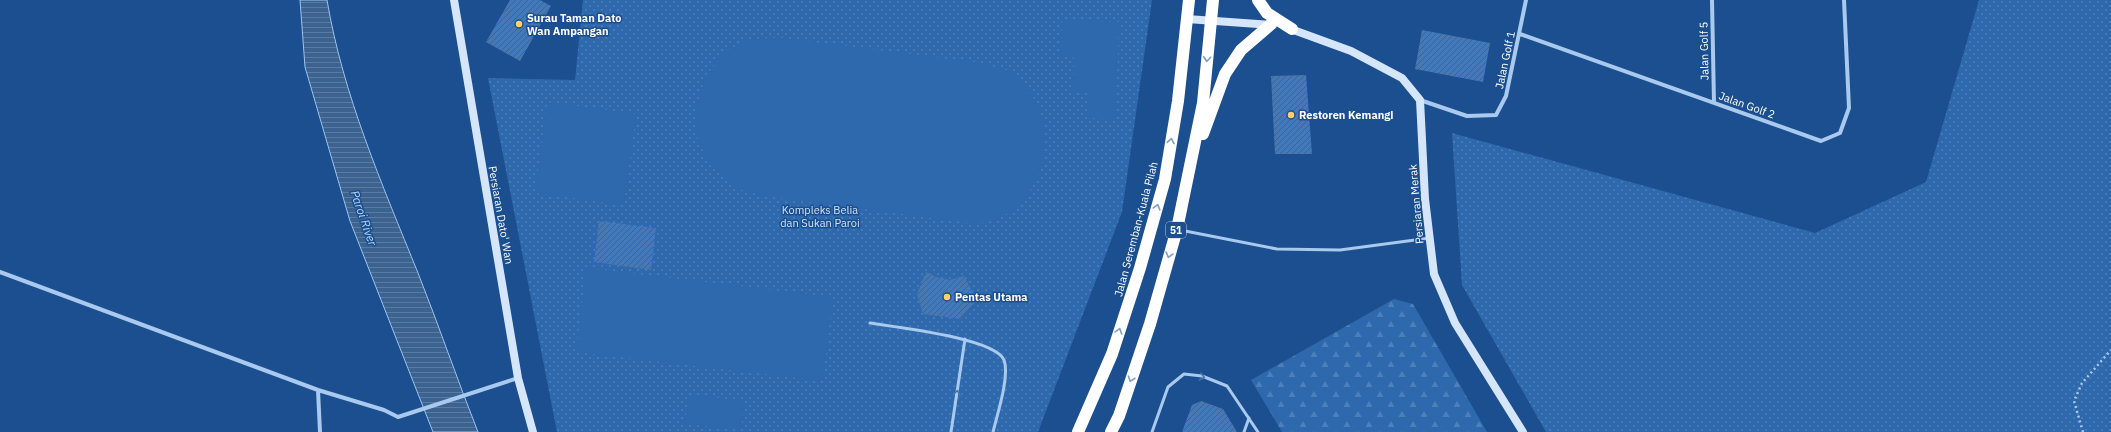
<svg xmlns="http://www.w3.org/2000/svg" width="2111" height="432" font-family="'IBM Plex Sans',sans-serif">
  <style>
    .grass { fill: url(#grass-dots) }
    .forest { fill: url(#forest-firs) }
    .garden { fill: #2e69ad }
    .water { fill: url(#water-rules); stroke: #9cc4f0 }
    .building { fill: url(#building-hatch) }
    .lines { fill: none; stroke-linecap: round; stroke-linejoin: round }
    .path { stroke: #a9c9ee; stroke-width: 2.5; stroke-dasharray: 2 3; stroke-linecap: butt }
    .lane { stroke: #a9c9ee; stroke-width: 3 }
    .street { stroke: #a9c9ee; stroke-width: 4 }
    .secondary { stroke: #d6e6fa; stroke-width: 8 }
    .highway { stroke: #fff; stroke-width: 12 }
    .oneway { stroke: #829ec1 }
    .oneway2 { stroke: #4674ac }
    .poi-dot { fill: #ffd166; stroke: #1b4f8f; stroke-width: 1.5 }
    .labels { text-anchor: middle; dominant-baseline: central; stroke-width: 3; stroke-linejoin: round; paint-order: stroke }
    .shield { fill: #1b4f8f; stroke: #bbcadd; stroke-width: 1 }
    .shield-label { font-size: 10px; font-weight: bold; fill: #fff }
    .poi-label { font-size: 11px; font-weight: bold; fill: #fff; stroke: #1b4f8f; text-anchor: start }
    .street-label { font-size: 11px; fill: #fff; stroke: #1b4f8f }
    .park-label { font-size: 11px; fill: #cfe3fa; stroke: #1b4f8f }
    .water-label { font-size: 12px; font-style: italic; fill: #b5d3f5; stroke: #1b4f8f }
  </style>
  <defs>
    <pattern id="grass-dots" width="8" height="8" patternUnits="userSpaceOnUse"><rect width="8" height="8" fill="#2e69ad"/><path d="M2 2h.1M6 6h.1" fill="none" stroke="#4d80b9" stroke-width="1.8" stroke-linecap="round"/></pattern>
    <pattern id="forest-firs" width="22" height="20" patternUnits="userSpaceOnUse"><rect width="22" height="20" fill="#2e69ad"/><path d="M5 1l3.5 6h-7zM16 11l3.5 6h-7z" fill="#4d80b9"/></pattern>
    <pattern id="water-rules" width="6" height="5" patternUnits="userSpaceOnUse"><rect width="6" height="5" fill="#3c6290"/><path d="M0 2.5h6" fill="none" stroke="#597aa1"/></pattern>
    <pattern id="building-hatch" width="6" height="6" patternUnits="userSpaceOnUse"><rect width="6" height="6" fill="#4478b7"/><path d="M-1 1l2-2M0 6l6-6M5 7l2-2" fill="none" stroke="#486282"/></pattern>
  </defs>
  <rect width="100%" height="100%" fill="#1b4f8f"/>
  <!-- grass -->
  <path class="grass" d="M583 0H1152L1122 212 1038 432H557L488 78 575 80Z
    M1979 0H2111V432H1546L1462 285 1452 133 1815 233 1926 182Z"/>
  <!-- forest -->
  <path class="forest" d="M1394 299 1413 304 1487 432H1282L1251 380Z"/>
  <!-- garden -->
  <path class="garden" d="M1062 20 1119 22 1116 119 1088 118 1089 93H1073L1074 57 1061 56Z
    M783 38 981 63C990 66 1002 68 1010 72 1016 75 1021 83 1025 87 1063 127 1045 199 995 220 988 223 978 222 970 223L764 196 734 188 710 165 698 140 696 108 706 75 726 52 746 39Z
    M547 102 636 114 624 205 535 193Z
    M586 268 833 297 823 381 576 352Z
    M688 395 744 401 741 430 685 424Z"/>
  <!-- water -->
  <path class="water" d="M300 0H327C343 95 382 184 418 273 439 326 457 379 478 432H433L350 221 305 67Z"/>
  <!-- building -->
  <path class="building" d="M510 0H540L551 6 520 61 486 42Z
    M1422 30 1490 43 1483 82 1415 69Z
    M1306 75 1312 154H1275L1271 76Z
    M599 221 656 228 651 270 594 262Z
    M926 272 936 277 950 280 964 276 977 300 960 319 923 314 917 294Z
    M1201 401 1223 409 1237 432H1182L1192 405Z"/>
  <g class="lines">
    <!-- path -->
    <path class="path" d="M2083 432 2074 401 2082 383 2111 350"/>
    <!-- lane -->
    <path class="lane" d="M1180 230 1277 249 1340 250 1430 238
      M870 323C895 327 995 338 1004 360 1010 376 997 415 993 432
      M951 432 965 339
      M1152 432 1168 387 1184 374 1202 376 1227 386 1258 432
      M1244 432 1249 418"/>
    <!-- street -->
    <path class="street" d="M1712 0 1714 103
      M1520 34 1821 141 1840 133 1849 108 1844 0
      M1420 100 1467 116 1496 115 1506 96 1526 0
      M0 272 318 390 384 410 398 417 518 378
      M318 390 320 432"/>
    <!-- secondary -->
    <path class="secondary" d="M454 0 518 378 533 432
      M1187 19 1273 25
      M1288 28 1351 51 1402 78 1420 100 1425 199 1434 274 1455 323 1523 432"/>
    <!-- highway -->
    <path class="highway" d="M1258 0 1267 13 1292 29
      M1203 134 1225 74 1241 50 1270 25
      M1078 432 1112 354 1140 268 1165 179 1178 101 1189 0
      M1111 432 1119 416 1150 324 1177 229 1203 103 1213 0"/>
  </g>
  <!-- one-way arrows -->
  <defs><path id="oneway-chevron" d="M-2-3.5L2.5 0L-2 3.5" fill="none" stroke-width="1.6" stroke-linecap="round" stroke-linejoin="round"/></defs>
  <g class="oneway">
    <use href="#oneway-chevron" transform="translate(1207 59) rotate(95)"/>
    <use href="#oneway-chevron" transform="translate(1171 141) rotate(-80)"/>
    <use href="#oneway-chevron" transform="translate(1157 207) rotate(-75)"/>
    <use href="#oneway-chevron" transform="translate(1169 255) rotate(106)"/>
    <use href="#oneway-chevron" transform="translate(1119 331) rotate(-72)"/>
    <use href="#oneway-chevron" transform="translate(1131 379) rotate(109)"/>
  </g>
  <g class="oneway2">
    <use href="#oneway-chevron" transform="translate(1202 377) rotate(14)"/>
    <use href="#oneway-chevron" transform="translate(957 393) rotate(-81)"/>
  </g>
  <!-- markers -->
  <g class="poi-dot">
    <circle cx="519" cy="24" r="4"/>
    <circle cx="1291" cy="115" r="4"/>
    <circle cx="947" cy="297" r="4"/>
  </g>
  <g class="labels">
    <!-- shield labels -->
    <rect class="shield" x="1166" y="222" width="20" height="16" rx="3"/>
    <g class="shield-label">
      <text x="1176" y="230">51</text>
    </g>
    <!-- poi labels -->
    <g class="poi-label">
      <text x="527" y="18">Surau Taman Dato<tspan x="527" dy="13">Wan Ampangan</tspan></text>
      <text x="1299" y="115">Restoren Kemangi</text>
      <text x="955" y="297">Pentas Utama</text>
    </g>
    <!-- street labels -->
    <g class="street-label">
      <text transform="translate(1704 51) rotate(-91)">Jalan Golf 5</text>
      <text transform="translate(1505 60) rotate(-78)">Jalan Golf 1</text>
      <text transform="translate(1747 105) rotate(20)">Jalan Golf 2</text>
      <text transform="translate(1416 204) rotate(-95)">Persiaran Merak</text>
      <text transform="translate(501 215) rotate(80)">Persiaran Dato' Wan</text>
      <text transform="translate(1136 229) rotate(-75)">Jalan Seremban-Kuala Pilah</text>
    </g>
    <!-- park labels -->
    <g class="park-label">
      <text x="820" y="210">Kompleks Belia<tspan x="820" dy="13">dan Sukan Paroi</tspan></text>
    </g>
    <!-- water labels -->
    <g class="water-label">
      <text transform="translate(364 218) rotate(71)">Paroi River</text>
    </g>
  </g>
</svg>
